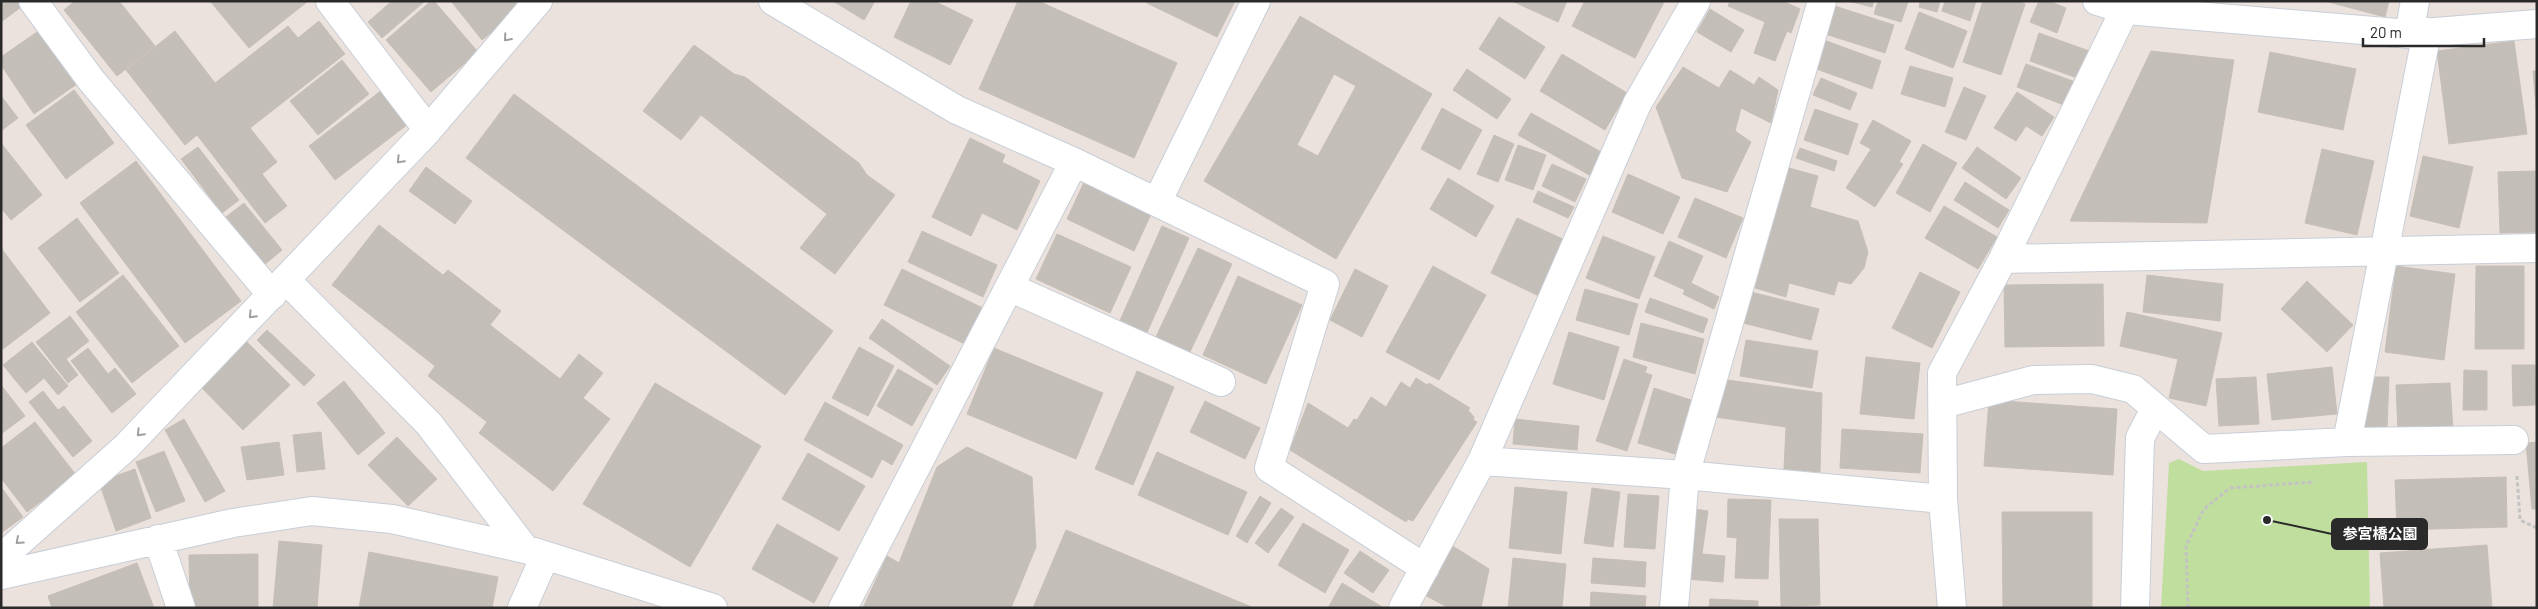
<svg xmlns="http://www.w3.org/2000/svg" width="2538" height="609" font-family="Barlow,'Noto Sans JP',sans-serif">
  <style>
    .green { fill: #c0de9d }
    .building { fill: #c4beb8; stroke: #c6beb7; fill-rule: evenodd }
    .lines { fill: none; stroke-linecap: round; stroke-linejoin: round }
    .minor-casing { stroke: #c8ced7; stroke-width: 30 }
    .path { stroke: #c3c3c3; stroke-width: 3; stroke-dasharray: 4 2.5; stroke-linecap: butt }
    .minor { stroke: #fff; stroke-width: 28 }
    .oneway { stroke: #9f9f9f }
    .leader { fill: none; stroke: #2a2a2a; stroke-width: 2 }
    .callout-dot { fill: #2a2a2a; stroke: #fff; stroke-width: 2 }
    .callout { fill: #2a2a2a; stroke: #2a2a2a; stroke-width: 2 }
    .callout-label { font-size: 15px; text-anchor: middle; font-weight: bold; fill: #fff }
  </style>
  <rect width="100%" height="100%" fill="#ebe2dd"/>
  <!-- green -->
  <path class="green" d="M2179 459 2203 471 2367 462 2370 608H2161L2169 463Z"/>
  <!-- building -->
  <path class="building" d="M1 1H17L21 7 1 22Z
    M75 1H119L155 46 117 76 64 10Z
    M210 1H306L307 2 249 48Z
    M392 1H425L382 38 368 22Z
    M431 1H434L478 52 431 92 386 40Z
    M451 1H514L520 9 482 40Z
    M833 1H875L864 20Z
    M911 1H934L973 20 950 65 894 37Z
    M1018 1H1038L1177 63 1134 158 979 89Z
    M1148 1H1235L1217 37 1147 3Z
    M1512 1H1567L1558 22Z
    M1585 1H1663L1664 2 1635 58 1572 26Z
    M1730 1H1783L1800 9 1791 33 1787 31 1775 61 1754 53 1765 22 1728 6Z
    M1848 1H1874L1872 7Z
    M1878 1 1908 2 1901 22 1874 14Z
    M1920 1H1940L1937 12 1919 7Z
    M1945 1H1976L1970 21 1942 11Z
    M1983 1H2018L2025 4 2001 75 1963 62Z
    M2039 1H2049L2066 8 2057 33 2030 22Z
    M2325 1H2389L2385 17Z
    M1825 3 1894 25 1885 53 1816 31Z
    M1710 9 1744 30 1731 52 1697 32Z
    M1919 12 1967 31 1953 68 1905 49Z
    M1300 16 1432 94 1336 259 1204 181ZM1334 74 1356 86 1318 156 1297 145Z
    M1499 17 1545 47 1525 79 1479 49Z
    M319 21 345 54 250 128 277 162 262 174 287 206 265 223 197 135 185 145 126 70 175 31 215 83 288 26 298 38Z
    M40 30 77 84 34 114 1 65V57Z
    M2039 33 2092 52 2083 80 2030 61Z
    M1821 39 1881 61 1872 89 1811 67Z
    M2514 41 2527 134 2449 144 2437 51Z
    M694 45 734 74 745 77 859 163 867 175 895 195 835 274 800 248 827 214 701 115 681 140 643 111Z
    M2151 51 2234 60 2207 223 2070 221Z
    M2270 52 2356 69 2343 130 2258 112Z
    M1562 54 1627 93 1605 130 1540 91Z
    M342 60 369 94 318 135 290 101Z
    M2026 64 2078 83 2069 107 2017 87Z
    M1910 66 1953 78 1945 107 1901 94Z
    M1683 67 1719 88 1730 70 1754 85 1759 77 1778 90 1771 123 1741 108 1735 131 1751 142 1727 192 1682 178 1656 107Z
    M1467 69 1511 99 1497 119 1453 90Z
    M2533 71H2537V118Z
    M1821 78 1857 93 1850 110 1813 95Z
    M1964 87 1986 96 1966 140 1945 132Z
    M74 90 114 143 66 179 26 125Z
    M382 90 408 124 335 180 309 146Z
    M2017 92 2054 117 2042 136 2026 126 2016 141 1994 128Z
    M514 94 833 331 785 395 466 158Z
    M1 96 18 118 1 131Z
    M1442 108 1482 130 1460 170 1421 149Z
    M1815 109 1858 124 1848 155 1804 140Z
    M1531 113 1603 153 1591 176 1518 135Z
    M1873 120 1911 141 1899 162 1903 164 1875 207 1846 188 1871 149 1860 143Z
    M1494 135 1514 144 1498 182 1477 174Z
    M970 138 1005 155 1002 162 1040 181 1017 230 982 213 971 236 932 217Z
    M1 143 42 195 11 220 1 208Z
    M1923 144 1957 163 1930 212 1896 193Z
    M1518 145 1546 155 1533 190 1505 180Z
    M198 147 239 200 222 213 181 159Z
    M1977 147 2021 178 2006 199 1962 168Z
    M1800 148 1837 161 1834 171 1796 158Z
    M2322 149 2374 161 2357 235 2305 223Z
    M2423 156 2473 167 2459 228 2410 216Z
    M136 161 241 301 185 343 80 203Z
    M1552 164 1586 179 1575 202 1542 186Z
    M426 167 472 201 455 224 409 191Z
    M1789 168 1818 176 1810 207 1858 221 1868 252 1864 268 1851 284 1838 281 1834 295 1789 283 1786 297 1755 288Z
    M2537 171V232L2500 233 2498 172Z
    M1628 174 1680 197 1663 234 1612 212Z
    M1086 178 1153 210 1134 251 1067 219Z
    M1448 178 1494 206 1476 237 1430 209Z
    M1965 182 2009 210 1998 228 1954 200Z
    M1538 191 1574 207 1568 218 1533 202Z
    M1695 198 1743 218 1726 258 1678 237Z
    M244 203 282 250 264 265 226 217Z
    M1944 206 1997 237 1978 269 1925 238Z
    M77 218 119 273 80 302 38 248Z
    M1517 218 1567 241 1541 297 1491 273Z
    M379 225 443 275 448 270 501 311 490 325 560 379 579 354 603 373 583 398 610 419 553 491 479 433 487 422 428 376 435 366 332 285Z
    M1162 226 1189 238 1145 337 1118 325Z
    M922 231 997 265 983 297 908 262Z
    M1057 234 1131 267 1110 313 1036 279Z
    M1603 236 1655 257 1639 299 1586 278Z
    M1669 241 1703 256 1691 283 1719 297 1714 309 1683 294 1685 290 1654 276Z
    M1 248 50 313 3 349 1 347Z
    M1198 248 1232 264 1187 358 1154 341Z
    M1433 266 1486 295 1439 380 1386 352Z
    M2396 266 2455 274 2444 360 2385 352Z
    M2476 266H2524V349H2475Z
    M902 269 985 309 967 345 884 305Z
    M1355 269 1388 286 1362 337 1330 320Z
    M1920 272 1960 292 1932 348 1892 328Z
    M123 275 179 346 132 383 76 312Z
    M2147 275 2223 284 2220 321 2143 312Z
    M1238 276 1302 305 1266 384 1203 355Z
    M2307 281 2353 325 2327 352 2281 309Z
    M2103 284 2104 346 2005 347 2004 285Z
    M1585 289 1638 304 1629 335 1576 320Z
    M1751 292 1819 309 1811 340 1743 323Z
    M1650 298 1708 319 1703 333 1645 312Z
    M2127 312 2222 333 2206 406 2169 398 2178 359 2120 346Z
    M70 316 89 341 66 359 78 375 68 383 36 342Z
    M882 319 950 366 937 385 869 338Z
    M1641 323 1704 339 1695 374 1633 357Z
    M267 330 315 375 304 386 257 340Z
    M1569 332 1619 347 1604 400 1553 384Z
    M1746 340 1818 351 1812 388 1740 376Z
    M246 341 290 385 243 430 200 386Z
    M32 342 68 386 58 395 44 378 26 393 3 365Z
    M859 347 894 366 868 416 832 398Z
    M88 348 108 374 115 368 136 394 112 413 71 361Z
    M994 348 1103 393 1076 459 967 414Z
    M1866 357 1920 363 1914 419 1860 414Z
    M1624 359 1647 367 1645 373 1652 375 1627 451 1596 441Z
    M2512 365H2535L2536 405 2513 406Z
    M2332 367 2337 414 2272 420 2267 374Z
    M898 369 933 389 912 426 877 406Z
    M2464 370 2487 371V410H2463Z
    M1137 371 1174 387 1133 485 1095 469Z
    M2256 377 2259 424 2219 426 2216 379Z
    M2372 377H2389L2387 428 2361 429Z
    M1416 378 1427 385 1429 383 1470 408 1468 410 1474 417 1473 420 1477 422 1413 521 1408 519 1406 522 1290 450 1308 403 1348 428 1354 419 1357 420 1371 397 1386 407 1401 382 1410 388Z
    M1720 379 1822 393 1820 472 1784 469 1786 427 1715 417Z
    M344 381 385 433 358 455 317 403Z
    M655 383 761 446 690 567 583 504Z
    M2450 383 2453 430 2398 433 2396 385Z
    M1 385 25 416 1 434Z
    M1654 388 1691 400 1675 454 1638 443Z
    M43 391 58 410 64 406 92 441 73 457 29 402Z
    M1989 400 2117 409 2113 475 1984 466Z
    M1205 401 1260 428 1245 459 1190 432Z
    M825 402 903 445 892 465 882 459 872 478 804 440Z
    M184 419 225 491 205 502 165 430Z
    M1515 419 1579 426 1577 450 1513 444Z
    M35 422 76 475 27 512 1 478V448Z
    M1842 429 1923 434 1920 473 1840 468Z
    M321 432 325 469 297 472 293 435Z
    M397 437 437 479 408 506 368 465Z
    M279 442 284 475 247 480 241 447Z
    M2537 442V509H2532L2526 443Z
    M967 447 1032 477 1036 547 1011 608H863L887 556 899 563 937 467Z
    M164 451 185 501 156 512 136 462Z
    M1157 452 1247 492 1228 535 1138 495Z
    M808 453 865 486 839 531 782 499Z
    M135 469 151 518 116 531 99 482Z
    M2506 477 2507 527 2397 530 2395 480Z
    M1 487 23 517 1 533Z
    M1515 487 1567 492 1561 554 1509 548Z
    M1592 488 1620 492 1613 547 1584 543Z
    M1628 494 1659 496 1655 549 1624 547Z
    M1260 496 1271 503 1247 543 1236 536Z
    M1728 499 1771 500 1768 579 1735 578 1737 538 1727 537Z
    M1281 508 1294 517 1268 553 1255 543Z
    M1694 509 1708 511 1702 554 1725 556 1723 582 1686 579Z
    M2002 512H2092V608H2003Z
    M1779 519H1818L1820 605 1781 606Z
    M1303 523 1349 550 1325 593 1278 565Z
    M777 524 838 558 814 603 752 569Z
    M1066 530 1254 608H1033Z
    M279 541 322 545 317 608H273Z
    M1451 545 1489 569 1481 608H1449L1421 593Z
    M2487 545 2492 608H2384L2380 553Z
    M1360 551 1389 570 1373 593 1344 573Z
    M369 552 498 577 492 608H359Z
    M258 554V608H190L189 555Z
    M1513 558 1566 564 1562 608H1508Z
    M1593 558 1646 562 1645 587 1591 583Z
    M137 563 154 608H52L48 596Z
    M1342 583 1384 608H1328Z
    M1591 592 1646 596 1645 608H1590Z
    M1710 599 1758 601V608H1709Z"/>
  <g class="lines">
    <defs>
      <path id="minor" d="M33 1 91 80 272 295
        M330 1 428 130
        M773 1 957 110 1074 162 1325 284 1269 468 1425 568
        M2097 1 2126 10 2409 34 2537 24
        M2409 34 2415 1
        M1157 202 1256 1
        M2003 259 2537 248
        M286 280 429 424 525 549
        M1009 287 1221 382
        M1943 404 2033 380 2092 379 2133 389 2204 449 2347 442 2427 32
        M2347 442 2514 440
        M1482 461 1685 475 1943 499
        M158 539 181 608
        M1 558 126 447 428 130 538 1
        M1 575 233 523 312 511 392 519 525 549 713 608
        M522 608 545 556
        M843 608 1074 162
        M1403 608 1482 461 1637 104 1696 1
        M1674 608 1685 475 1822 1
        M1952 608 1943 499 1942 373 2003 259 2129 1
        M2135 608 2140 438 2155 409"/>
    </defs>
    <!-- minor casing -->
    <use href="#minor" class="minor-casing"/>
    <!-- path -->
    <path class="path" d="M2517 476 2520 520 2537 528
      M2188 608 2186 546 2204 509 2230 488 2315 482"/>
    <!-- minor -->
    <use href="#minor" class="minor"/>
  </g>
  <!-- one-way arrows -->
  <defs><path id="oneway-chevron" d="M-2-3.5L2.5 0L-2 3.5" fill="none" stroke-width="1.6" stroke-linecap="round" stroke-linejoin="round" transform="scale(1.25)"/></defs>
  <g class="oneway">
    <use href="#oneway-chevron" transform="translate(507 38) rotate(131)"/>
    <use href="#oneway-chevron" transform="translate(400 160) rotate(134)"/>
    <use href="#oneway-chevron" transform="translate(252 315) rotate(134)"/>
    <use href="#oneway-chevron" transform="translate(140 433) rotate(134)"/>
    <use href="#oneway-chevron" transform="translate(19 541) rotate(138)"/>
  </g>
  <!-- callouts -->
  <path class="leader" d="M2267 520L2332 534"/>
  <circle class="callout-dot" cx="2267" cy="520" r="5"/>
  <rect class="callout" x="2332" y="519" width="95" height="30" rx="5"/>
  <g class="callout-label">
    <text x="2380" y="539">参宮橋公園</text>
  </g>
  <!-- border -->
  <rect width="2538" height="609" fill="none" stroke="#2a2a2a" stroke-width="5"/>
  <!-- scale -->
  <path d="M2363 38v8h121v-8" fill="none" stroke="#2a2a2a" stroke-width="2.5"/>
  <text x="2370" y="38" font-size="15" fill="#2a2a2a" stroke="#ffffff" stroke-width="4" paint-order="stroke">20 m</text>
</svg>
